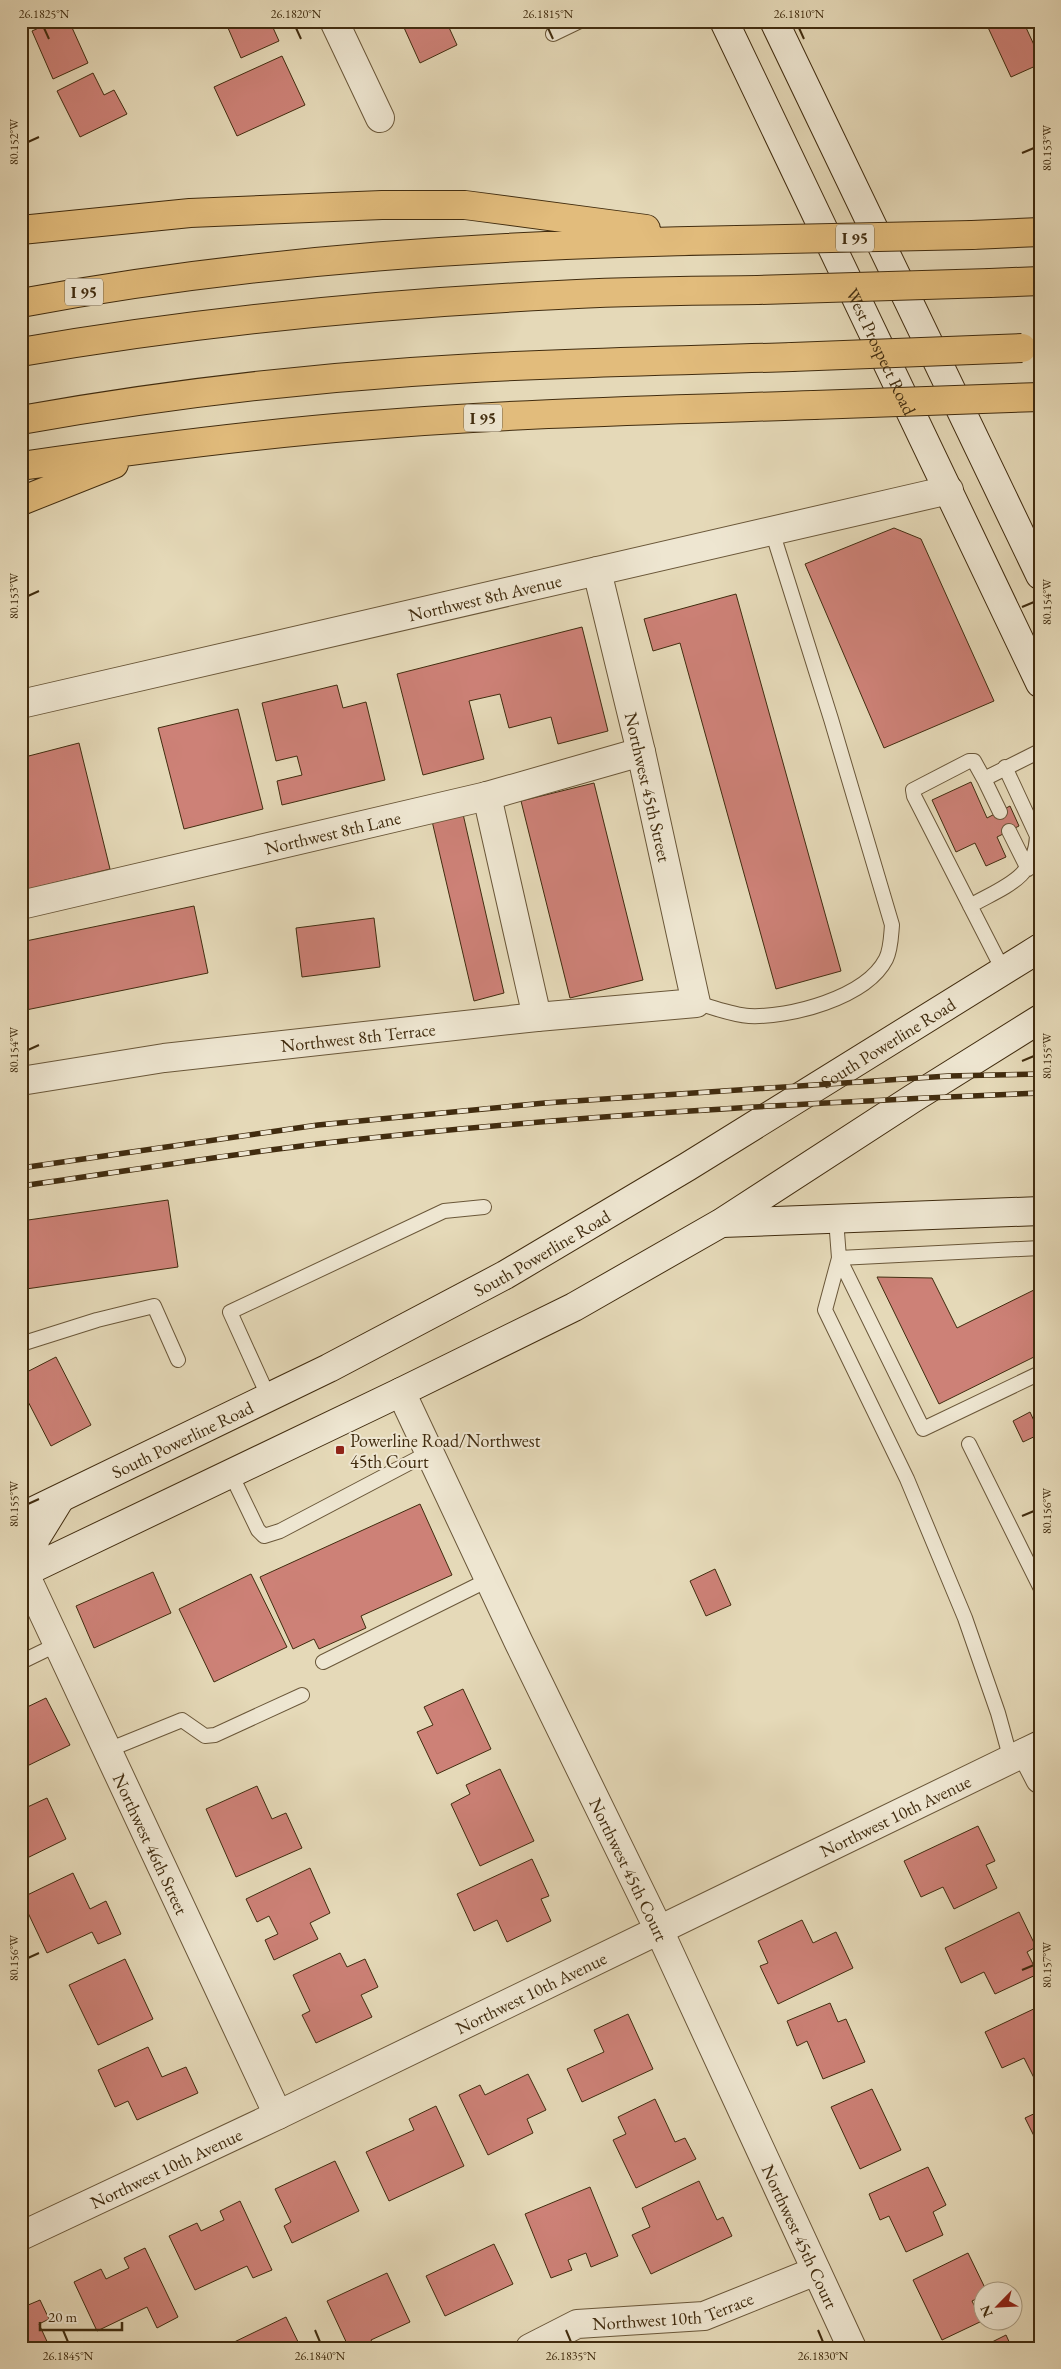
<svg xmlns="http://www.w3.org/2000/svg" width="1061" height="2369" font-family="'EB Garamond',serif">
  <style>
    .building { fill: #cd8177; stroke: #412c0f }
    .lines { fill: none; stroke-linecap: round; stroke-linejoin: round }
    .service-casing { stroke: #6a5739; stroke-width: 16 }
    .minor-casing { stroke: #6a5739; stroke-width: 30 }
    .secondary-casing { stroke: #412c0f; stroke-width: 30 }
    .motorway-casing { stroke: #412c0f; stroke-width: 30 }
    .service { stroke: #eee6d1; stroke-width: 14 }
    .minor { stroke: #eee6d1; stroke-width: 28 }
    .secondary { stroke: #eee6d1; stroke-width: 28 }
    .motorway { stroke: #e2bc7c; stroke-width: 28 }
    .rail-casing { stroke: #412c0f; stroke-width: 5.5 }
    .rail { stroke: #eee6d1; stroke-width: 4; stroke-dasharray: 11; stroke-linecap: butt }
    .motorway-bridge-casing { stroke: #412c0f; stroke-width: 30; stroke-linecap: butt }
    .motorway-bridge { stroke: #e2bc7c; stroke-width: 28 }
    .ticks { fill: none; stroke: #412c0f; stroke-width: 2 }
    .poi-dot { fill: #8f2418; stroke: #eee6d1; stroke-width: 2 }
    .labels { text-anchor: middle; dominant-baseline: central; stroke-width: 4; stroke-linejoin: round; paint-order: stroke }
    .shield { fill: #eee6d1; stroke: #756449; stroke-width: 1 }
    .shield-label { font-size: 16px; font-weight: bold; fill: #412c0f }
    .street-label { font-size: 18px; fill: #412c0f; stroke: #eee6d1 }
    .poi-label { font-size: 18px; fill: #412c0f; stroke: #eee6d1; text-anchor: start }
    .neatline { fill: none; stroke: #412c0f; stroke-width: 2 }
    .ticks-label { font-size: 12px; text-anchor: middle; fill: #412c0f }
  </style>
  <rect width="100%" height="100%" fill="#e5d9b8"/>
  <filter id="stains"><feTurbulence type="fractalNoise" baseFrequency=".004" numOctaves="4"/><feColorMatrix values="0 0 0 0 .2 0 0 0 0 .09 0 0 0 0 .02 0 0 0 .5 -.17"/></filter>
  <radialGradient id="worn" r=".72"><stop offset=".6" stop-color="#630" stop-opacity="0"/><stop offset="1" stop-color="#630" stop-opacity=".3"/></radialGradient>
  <!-- building -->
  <path class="building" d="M54 21H69L88 63 53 79 32 31Z
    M225 21H270L279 41 241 58Z
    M401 21H446L457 45 420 63Z
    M985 21H1023L1040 58V64L1011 77Z
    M282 56 305 105 237 136 214 87Z
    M93 73 104 95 114 90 127 114 80 137 57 91Z
    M894 528 921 539 994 701 884 748 805 564Z
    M736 594 841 971 776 989 680 643 653 651 644 619Z
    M582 627 608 731 558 744 551 717 509 728 500 694 469 701 484 759 423 775 397 674Z
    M337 685 343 708 366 702 385 780 282 805 277 781 302 775 297 756 276 761 262 703Z
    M238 709 263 809 184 829 158 728Z
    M79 743 110 869 21 891V758Z
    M971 782 987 818 1010 806 1019 826 997 837 1006 857 986 866 975 843 956 852 932 800Z
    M594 783 643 980 570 998 521 801Z
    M463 814 504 993 474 1001 432 821Z
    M194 906 208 973 21 1011V942Z
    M374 918 380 967 302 977 296 928Z
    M168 1200 178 1267 26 1289 21 1257V1221Z
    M877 1277 932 1278 957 1328 1040 1287V1354L939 1404Z
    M56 1357 91 1425 51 1446 21 1388V1375Z
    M1030 1412 1040 1434 1023 1442 1013 1421Z
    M420 1504 452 1575 361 1616 366 1628 319 1649 314 1639 293 1649 260 1577Z
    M715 1569 731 1605 706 1616 690 1581Z
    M153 1572 171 1613 94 1648 76 1606Z
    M251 1574 287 1647 214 1682 179 1609Z
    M463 1689 491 1749 437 1774 417 1732 433 1725 424 1707Z
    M46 1698 70 1745 21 1769V1710Z
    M500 1769 534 1841 480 1866 451 1804 470 1794 466 1785Z
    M257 1786 272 1819 286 1813 302 1848 236 1877 206 1809Z
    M47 1798 66 1839 21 1861V1810Z
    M978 1826 995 1861 986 1865 997 1888 954 1909 943 1887 921 1897 904 1861Z
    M532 1859 549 1896 541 1899 551 1921 507 1942 497 1920 474 1931 457 1894Z
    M310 1868 330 1913 310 1923 318 1939 274 1960 265 1940 278 1934 269 1916 257 1922 246 1899Z
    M73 1873 90 1909 106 1901 121 1934 98 1944 92 1932 47 1953 21 1898Z
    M1019 1912 1036 1947 1027 1952 1038 1974 995 1994 984 1972 961 1983 945 1948Z
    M802 1920 813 1943 836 1932 853 1968 778 2004 760 1966 768 1963 758 1941Z
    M340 1953 347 1967 365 1959 378 1987 361 1995 372 2017 316 2043 302 2015 310 2011 293 1975Z
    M125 1959 153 2019 98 2045 69 1985Z
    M830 2003 838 2022 846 2019 865 2062 823 2079 807 2041 797 2046 787 2021Z
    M1040 2006V2078L1035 2080 1024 2058 1002 2068 985 2032Z
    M628 2014 653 2069 582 2102 567 2069 604 2052 594 2030Z
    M148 2047 162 2077 186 2067 198 2093 137 2120 128 2101 115 2107 98 2070Z
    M528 2074 546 2110 527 2119 533 2133 488 2155 459 2095 480 2085 485 2095Z
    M872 2089 901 2150 860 2169 831 2107Z
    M655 2099 675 2142 685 2138 696 2159 636 2188 613 2140 626 2134 618 2117Z
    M436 2106 464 2166 389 2201 366 2152 414 2130 409 2119Z
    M1040 2111V2148L1025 2118Z
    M335 2161 359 2211 292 2243 284 2226 291 2222 275 2189Z
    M928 2167 946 2205 933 2212 943 2235 906 2252 889 2216 880 2220 869 2194Z
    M699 2181 717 2220 723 2217 732 2236 651 2274 632 2235 650 2227 642 2208Z
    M590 2187 618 2256 591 2267 586 2253 568 2260 572 2270 551 2278 525 2214Z
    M240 2201 272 2270 253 2278 247 2266 195 2290 169 2236 197 2223 201 2231 224 2220 220 2211Z
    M494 2244 513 2284 445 2316 426 2276Z
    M145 2248 178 2317 157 2328 147 2307 97 2331 74 2282 101 2269 106 2279 129 2268 124 2258Z
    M968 2253 987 2292H984V2295L972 2301 982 2321 942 2340 913 2280Z
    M387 2273 410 2322 371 2340 375 2348H349L327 2301Z
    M40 2300 49 2319 39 2324 50 2348H21V2308Z
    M286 2317 301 2348H229L228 2345Z
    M1006 2335 1012 2348H980Z"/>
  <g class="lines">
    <defs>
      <path id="service" d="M553 34 580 21
        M984 779 1000 812
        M1009 831 1028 869
        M970 906C1003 887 1035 879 1037 836L1005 767
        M1003 970 914 796 913 790 969 761H974L984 779 1040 751
        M696 1003C713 1007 732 1015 749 1016 789 1018 866 998 886 959 891 949 891 936 892 925L831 719 772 531
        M836 1219 839 1258 1040 1248
        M839 1258 825 1310 907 1479 965 1618 998 1713 1011 1760
        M839 1258 923 1429 1040 1373
        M21 1344 97 1320 154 1306 178 1360
        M269 1398 230 1312 444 1211 484 1207
        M969 1444 1040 1587
        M231 1474 258 1530 264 1536 280 1531 430 1452
        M21 1662 58 1644
        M323 1662 490 1579
        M108 1750 182 1720 205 1736 215 1735 302 1695"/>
      <g id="minor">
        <path d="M334 21 380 118"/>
        <path id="s1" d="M21 704 949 490"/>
        <path d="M487 796 537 1017"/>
        <path id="s2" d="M21 905 487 796 641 752"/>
        <path id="s3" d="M21 1081 164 1058 537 1017 696 1003 641 752 597 571"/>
        <path id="s4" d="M401 1392 519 1643 658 1928 852 2348"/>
        <path id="s5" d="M24 1572 278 2115"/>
        <path d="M1026 1752 1040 1779"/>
        <path id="s6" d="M21 2236 278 2115 1040 1745"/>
        <path id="s7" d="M530 2348 577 2324 704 2316 816 2271"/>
      </g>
      <g id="secondary">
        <path id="s8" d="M724 21 1040 683"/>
        <path d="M774 21 1040 575"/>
        <path d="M722 1223 1040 1211"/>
        <path id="s9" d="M21 1517 329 1368 505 1275 687 1167 1040 948"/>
        <path d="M24 1572 36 1538 60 1499"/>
        <path d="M21 1574 401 1392 574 1307 721 1223 912 1099 1040 1019"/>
      </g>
      <path id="motorway" d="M21 230 190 213 382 205H465L646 229
        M972 235 1040 232
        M990 283 1040 281
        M21 303C257 259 497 244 737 240
        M21 352C199 321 378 304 558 295 624 291 691 291 758 290
        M21 420C150 397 280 381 411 372 538 363 665 361 792 357
        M21 466C133 450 246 435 359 426 510 413 663 410 814 405
        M21 501 114 464"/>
    </defs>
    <!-- service casing -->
    <use href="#service" class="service-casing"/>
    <!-- minor casing -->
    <use href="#minor" class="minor-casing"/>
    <!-- secondary casing -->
    <use href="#secondary" class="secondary-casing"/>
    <!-- motorway casing -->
    <use href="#motorway" class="motorway-casing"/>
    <!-- service -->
    <use href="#service" class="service"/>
    <!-- minor -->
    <use href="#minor" class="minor"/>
    <!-- secondary -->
    <use href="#secondary" class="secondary"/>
    <!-- motorway -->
    <use href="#motorway" class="motorway"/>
    <defs>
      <path id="rail" d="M21 1168 318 1125 545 1103 948 1076 1040 1074
        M21 1186C120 1172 218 1156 317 1144 557 1116 798 1103 1040 1093"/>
    </defs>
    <!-- rail casing -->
    <use href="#rail" class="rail-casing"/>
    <!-- rail -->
    <use href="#rail" class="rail"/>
    <defs>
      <path id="motorway-bridge" d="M737 240 972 235
        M758 290 990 283
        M792 357 1022 348
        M814 405 1040 397"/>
    </defs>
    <!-- motorway-bridge casing -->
    <use href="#motorway-bridge" class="motorway-bridge-casing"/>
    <!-- motorway-bridge -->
    <use href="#motorway-bridge" class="motorway-bridge"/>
  </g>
  <!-- ticks -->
  <path class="ticks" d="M44 28 49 39M296 28 301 39M548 28 553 39M799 28 804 39M28 142 39 137M1022 153 1034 148M28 596 39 591M1022 607 1034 602M28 1050 39 1045M1022 1061 1034 1056M28 1504 39 1499M1022 1516 1034 1511M28 1958 39 1953M1022 1970 1034 1965M63 2330 68 2342M315 2330 320 2342M566 2330 571 2342M818 2330 823 2342"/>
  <!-- markers -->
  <rect class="poi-dot" x="335" y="1445" width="10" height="10" rx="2.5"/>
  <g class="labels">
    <!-- shield labels -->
    <g class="shield">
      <rect x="836" y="224.5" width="38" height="27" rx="4"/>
      <rect x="65" y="278.5" width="38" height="27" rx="4"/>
      <rect x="464" y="404.5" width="38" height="27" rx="4"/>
    </g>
    <g class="shield-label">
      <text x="855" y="238">I 95</text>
      <text x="84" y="292">I 95</text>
      <text x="483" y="418">I 95</text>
    </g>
    <!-- street labels -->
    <g class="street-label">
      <text stroke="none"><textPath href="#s8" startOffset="366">West Prospect Road</textPath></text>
      <text stroke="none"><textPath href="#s1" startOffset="476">Northwest 8th Avenue</textPath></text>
      <text transform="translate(648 787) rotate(77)">Northwest 45th Street</text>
      <text stroke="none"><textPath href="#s2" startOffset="320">Northwest 8th Lane</textPath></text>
      <text stroke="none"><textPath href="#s3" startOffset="340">Northwest 8th Terrace</textPath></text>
      <text stroke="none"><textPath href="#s9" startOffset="989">South Powerline Road</textPath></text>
      <text stroke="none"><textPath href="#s9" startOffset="584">South Powerline Road</textPath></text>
      <text stroke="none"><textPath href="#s9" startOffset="179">South Powerline Road</textPath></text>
      <text stroke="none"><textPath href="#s6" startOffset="970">Northwest 10th Avenue</textPath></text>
      <text stroke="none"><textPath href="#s5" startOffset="300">Northwest 46th Street</textPath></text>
      <text stroke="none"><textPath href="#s4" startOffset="529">Northwest 45th Court</textPath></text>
      <text stroke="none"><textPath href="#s6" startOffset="565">Northwest 10th Avenue</textPath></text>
      <text stroke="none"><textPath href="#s6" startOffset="160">Northwest 10th Avenue</textPath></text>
      <text stroke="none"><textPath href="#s4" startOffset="934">Northwest 45th Court</textPath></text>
      <text stroke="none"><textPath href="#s7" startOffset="150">Northwest 10th Terrace</textPath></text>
    </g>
    <!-- poi labels -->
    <g class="poi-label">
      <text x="350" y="1440">Powerline Road/Northwest<tspan x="350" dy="21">45th Court</tspan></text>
    </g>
  </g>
  <!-- margin -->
  <rect width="1061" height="2369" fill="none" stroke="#e5d9b8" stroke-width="55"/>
  <!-- north arrow -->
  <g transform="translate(998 2306) rotate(246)"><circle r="24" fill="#eee6d1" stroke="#a99c83"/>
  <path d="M0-4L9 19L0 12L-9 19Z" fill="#8f2418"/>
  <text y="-8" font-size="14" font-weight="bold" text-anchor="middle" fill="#412c0f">N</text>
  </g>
  <!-- scale -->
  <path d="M40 2322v8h82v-8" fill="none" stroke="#412c0f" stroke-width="2.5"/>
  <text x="48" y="2322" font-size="15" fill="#412c0f" stroke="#eee6d1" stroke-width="4" paint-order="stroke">20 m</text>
  <rect x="28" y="28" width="1006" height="2314" class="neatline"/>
  <g class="ticks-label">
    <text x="44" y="18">26.1825°N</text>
    <text x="296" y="18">26.1820°N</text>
    <text x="548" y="18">26.1815°N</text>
    <text x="799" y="18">26.1810°N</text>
    <text transform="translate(14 142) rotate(-90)" y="4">80.152°W</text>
    <text transform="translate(1047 148) rotate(-90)" y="4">80.153°W</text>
    <text transform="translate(14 596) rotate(-90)" y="4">80.153°W</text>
    <text transform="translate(1047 602) rotate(-90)" y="4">80.154°W</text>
    <text transform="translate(14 1050) rotate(-90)" y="4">80.154°W</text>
    <text transform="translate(1047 1056) rotate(-90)" y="4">80.155°W</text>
    <text transform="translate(14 1504) rotate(-90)" y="4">80.155°W</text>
    <text transform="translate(1047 1511) rotate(-90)" y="4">80.156°W</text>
    <text transform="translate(14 1958) rotate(-90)" y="4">80.156°W</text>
    <text transform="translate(1047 1965) rotate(-90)" y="4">80.157°W</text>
    <text x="68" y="2360">26.1845°N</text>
    <text x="320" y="2360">26.1840°N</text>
    <text x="571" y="2360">26.1835°N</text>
    <text x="823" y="2360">26.1830°N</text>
  </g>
  <rect width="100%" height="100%" filter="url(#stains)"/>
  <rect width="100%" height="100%" fill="url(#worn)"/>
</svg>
